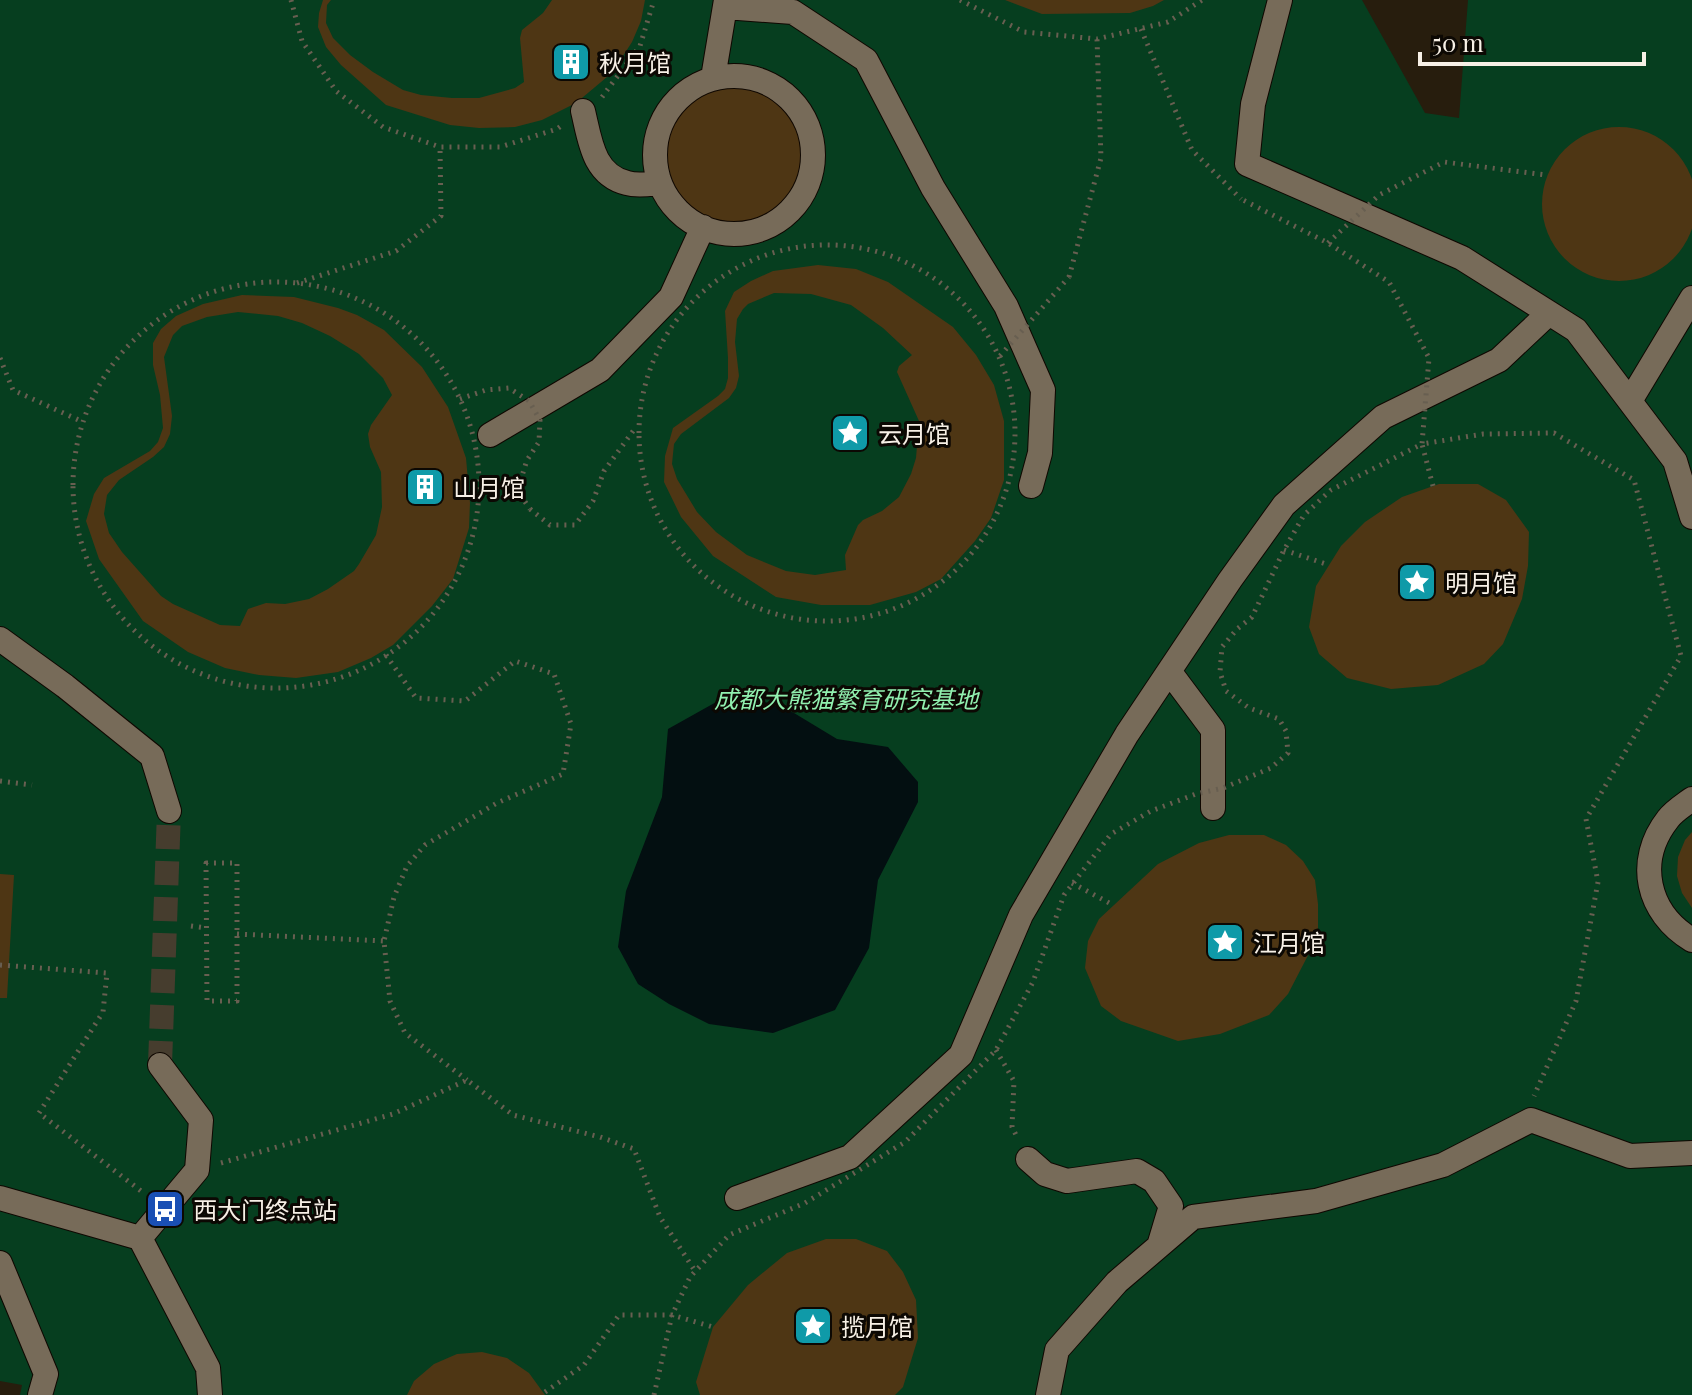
<svg xmlns="http://www.w3.org/2000/svg" width="1692" height="1395" font-family="'Playfair Display','Noto Sans SC',serif">
  <style>
    .green { fill: #063e1f }
    .water { fill: #030f11 }
    .building { fill: #4e3614; fill-rule: evenodd }
    .lines { fill: none; stroke-linecap: round; stroke-linejoin: round }
    .minor-tunnel { stroke: #463d2e; stroke-width: 24; stroke-dasharray: 24 12; stroke-linecap: butt }
    .minor-casing { stroke: #0f0700; stroke-width: 26 }
    .path { stroke: #685f51; stroke-width: 5; stroke-dasharray: 2 6; stroke-linecap: butt }
    .minor { stroke: #776b59; stroke-width: 24 }
    .path-bridge { stroke: #685f51; stroke-width: 5; stroke-dasharray: 2 6; stroke-linecap: butt }
    .labels { text-anchor: middle; dominant-baseline: central; stroke-width: 6; stroke-linejoin: round; paint-order: stroke }
    .poi-label { font-size: 24px; fill: #f7f0e6; stroke: #0c0803; text-anchor: start }
    .park-label { font-size: 24px; font-style: italic; fill: #91f0af; stroke: #0c0803 }
  </style>
  <rect width="100%" height="100%" fill="#271d0d"/>
  <!-- green -->
  <path class="green" d="M0 0H1362L1425 113 1459 118 1468 0H1692V1395H20L22 1385 0 1381Z"/>
  <!-- water -->
  <path class="water" d="M718 701 765 702 794 713 837 739 888 747 918 782V802L878 880 869 948 835 1010 773 1033 709 1024 669 1004 638 984 618 947 626 891 662 797 668 729Z"/>
  <!-- building -->
  <path class="building" d="M323 0H331L327 5 326 23 333 38 350 55 373 72 403 90 421 95 452 98H479L515 88 524 82 520 38 522 30 543 13 552 0H645L641 21 632 42 621 59 607 77 576 103 542 120 515 127 479 128 450 125 386 105 341 65 326 47 318 27 319 13Z
    M1005 0H1164L1153 6 1130 13 1042 14Z
    M667 155a68 68 0 1 1 136 0a68 68 0 1 1-136 0Z
    M1542 204a77 77 0 1 1 154 0a77 77 0 1 1-154 0Z
    M818 265 856 269 888 282 953 327 976 355 994 385 1004 421V480L991 518 975 541 941 579 916 592 870 605H821L776 597 713 556 681 517 664 482 665 456 673 428 718 396 725 389 728 378V358L725 311 734 292 751 281 773 271ZM774 293 811 294 851 305 883 328 912 355 899 366 897 372 919 421 916 458 911 474 899 497 882 511 863 520 858 525 845 555 846 570 815 575 786 571 747 555 716 532 697 512 677 479 672 464 674 444 681 434 729 398 736 388 739 376 735 342 737 319 743 309 748 304Z
    M242 295 294 297 338 308 357 315 384 330 422 367 448 407 466 458 470 503 469 528 453 579 432 606 393 645 371 658 338 672 296 678 259 675 225 668 188 652 143 621 99 559 86 521 94 494 104 478 150 451 158 442 163 428 160 395 153 365V343L161 329 176 316 203 304ZM238 312 278 316 302 323 330 336 359 354 383 378 392 395 371 425 368 434 370 447 381 472 382 507 376 535 359 564 354 571 328 589 309 599 285 604 266 603 248 609 240 626 220 625 173 604 161 596 122 552 109 533 104 514 107 495 119 480 153 457 164 447 170 434 172 416 164 357 173 335 182 326 207 317Z
    M1439 484H1478L1506 500 1529 532 1528 566 1522 599 1503 644 1484 664 1438 685 1391 689 1347 678 1319 654 1309 627 1316 586 1341 546 1365 522 1402 497Z
    M1692 832V908L1682 893 1677 876 1678 857 1685 840Z
    M1229 835H1264L1286 845 1303 861 1315 880 1318 904V936L1288 994 1269 1015 1220 1034 1178 1041 1121 1021 1101 1006 1085 968 1088 941 1099 919 1158 864 1199 843Z
    M0 874 14 875 7 998H0Z
    M826 1239H856L887 1251 903 1272 916 1300 918 1338 903 1387 895 1395H700L696 1382 713 1327 748 1285 787 1253Z
    M482 1352 507 1358 529 1373 545 1395H407L414 1381 434 1364 457 1354Z"/>
  <g class="lines">
    <!-- minor-tunnel -->
    <path class="minor-tunnel" d="M160 1065 169 811"/>
    <defs>
      <path id="minor" d="M1280 0 1253 104 1247 164 1462 258 1576 330 1675 461 1692 517
        M725 7 793 12 866 60 933 188 1006 306 1043 390 1040 453 1031 486
        M655 155a79 79 0 1 1 158 0a79 79 0 1 1-158 0Z
        M713 78 726 0
        M583 111C590 140 593 175 627 183 637 186 649 184 659 183
        M1630 401 1692 298
        M490 435 600 370 671 297 703 227
        M0 639 65 686 152 756 169 811
        M1169 671 1213 730V808
        M1692 799C1684 805 1674 811 1668 819 1635 861 1647 913 1692 940
        M160 1065 201 1120 197 1170 140 1238 208 1368 210 1395
        M1028 1159 1045 1174 1067 1181 1137 1171 1154 1181 1171 1206 1159 1246
        M0 1198 140 1238
        M737 1198 850 1157 961 1055 1021 915 1127 734 1230 580 1284 505 1383 417 1499 360 1549 313
        M0 1263 46 1374 40 1395
        M1048 1395 1057 1350 1117 1282 1193 1217 1316 1201 1443 1165 1531 1120 1630 1156 1692 1153"/>
    </defs>
    <!-- minor casing -->
    <use href="#minor" class="minor-casing"/>
    <!-- path -->
    <path class="path" d="M291 0 302 41 336 91 383 127 440 147H500L557 129 561 126
      M960 0 1024 32 1097 39 1168 22 1202 0
      M1141 29 1192 150 1241 199
      M602 97 640 46 654 0
      M639 433a188 188 0 1 1 376 0a188 188 0 1 1-376 0Z
      M1069 277 1101 158 1097 39
      M73 485a203 203 0 1 1 406 0a203 203 0 1 1-406 0Z
      M297 283 396 251 441 216 440 147
      M0 358 13 390 83 422
      M1433 486 1422 444 1483 434 1554 433 1634 480 1681 656 1586 819 1598 882 1576 1001 1534 1096
      M530 509 550 525H575L593 501 604 471 636 427
      M1284 550 1329 565
      M386 655 416 698 465 701 515 661 554 674 571 724 563 774 497 803 425 845 407 866 394 897 384 941 390 1001 405 1033 467 1080
      M0 781 32 785
      M206 863H237V1001H207Z
      M1072 883 1113 905
      M191 926 206 928
      M237 934 384 941
      M0 965 107 973 103 1012 39 1113 145 1194
      M996 1050 1014 1081 1012 1127 1018 1139
      M221 1163 393 1114 467 1080 513 1115 600 1137 634 1149 660 1217 695 1271
      M545 1392 584 1365 619 1315H672L713 1327"/>
    <!-- minor -->
    <use href="#minor" class="minor"/>
    <!-- path-bridge -->
    <path class="path-bridge" d="M1328 243 1379 195 1444 162 1547 175
      M1000 356 1069 277
      M460 399 486 390 509 388 529 401 540 420 539 442 527 460 521 479V496L530 509
      M654 1395 672 1315 690 1277 729 1235 805 1203 905 1142 996 1050 1033 982 1064 895 1111 834 1151 811 1196 794 1223 788 1271 768 1288 753 1286 731 1279 719 1249 708 1226 691 1220 672 1222 647 1237 629 1252 617 1284 550 1304 515 1331 490 1422 444 1429 358 1389 282 1328 243 1241 199"/>
  </g>
  <!-- icons -->
  <defs>
    <symbol id="building-square" viewBox="-11 -11 22 22"><rect x="-9" y="-9" width="18" height="18" rx="4" fill="#0f9aa8" stroke="#0c0803"/><path d="M-4-6H4V6H1V3H-1V6H-4ZM-2.5-4.3h1.7v1.8h-1.7ZM.8-4.3h1.7v1.8H.8ZM-2.5-1h1.7V.8h-1.7ZM.8-1h1.7V.8H.8Z" fill="#fff"/></symbol>
    <symbol id="sight-square" viewBox="-11 -11 22 22"><rect x="-9" y="-9" width="18" height="18" rx="4" fill="#0f9aa8" stroke="#0c0803"/><path d="M0-6L1.8-2.2L6-1.7L2.9 1.2L3.7 5.4L0 3.3L-3.7 5.4L-2.9 1.2L-6-1.7L-1.8-2.2Z" fill="#fff"/></symbol>
    <symbol id="bus-square" viewBox="-11 -11 22 22"><rect x="-9" y="-9" width="18" height="18" rx="4" fill="#1a4fb4" stroke="#0c0803"/><path d="M-5-6H5V4H4V6H2V4H-2V6H-4V4H-5ZM-3.5-4V0h7V-4ZM-3.5 1.2v1.5H-2V1.2ZM2 1.2v1.5H3.5V1.2Z" fill="#fff"/></symbol>
  </defs>
  <g fill-rule="evenodd">
    <use href="#building-square" x="549" y="40" width="44" height="44"/>
    <use href="#sight-square" x="828" y="411" width="44" height="44"/>
    <use href="#building-square" x="403" y="465" width="44" height="44"/>
    <use href="#sight-square" x="1395" y="560" width="44" height="44"/>
    <use href="#sight-square" x="1203" y="920" width="44" height="44"/>
    <use href="#bus-square" x="143" y="1187" width="44" height="44"/>
    <use href="#sight-square" x="791" y="1304" width="44" height="44"/>
  </g>
  <g class="labels">
    <!-- poi labels -->
    <g class="poi-label">
      <text x="599" y="62">秋月馆</text>
      <text x="878" y="433">云月馆</text>
      <text x="453" y="487">山月馆</text>
      <text x="1445" y="582">明月馆</text>
      <text x="1253" y="942">江月馆</text>
      <text x="193" y="1209">西大门终点站</text>
      <text x="841" y="1326">揽月馆</text>
    </g>
    <!-- park labels -->
    <g class="park-label">
      <text x="846" y="698">成都大熊猫繁育研究基地</text>
    </g>
  </g>
  <!-- scale -->
  <path d="M1420 52v12h224v-12" fill="none" stroke="#f7f0e6" stroke-width="4"/>
  <text x="1432" y="52" font-size="24" fill="#f7f0e6" stroke="#0c0803" stroke-width="6" paint-order="stroke">50 m</text>
</svg>
